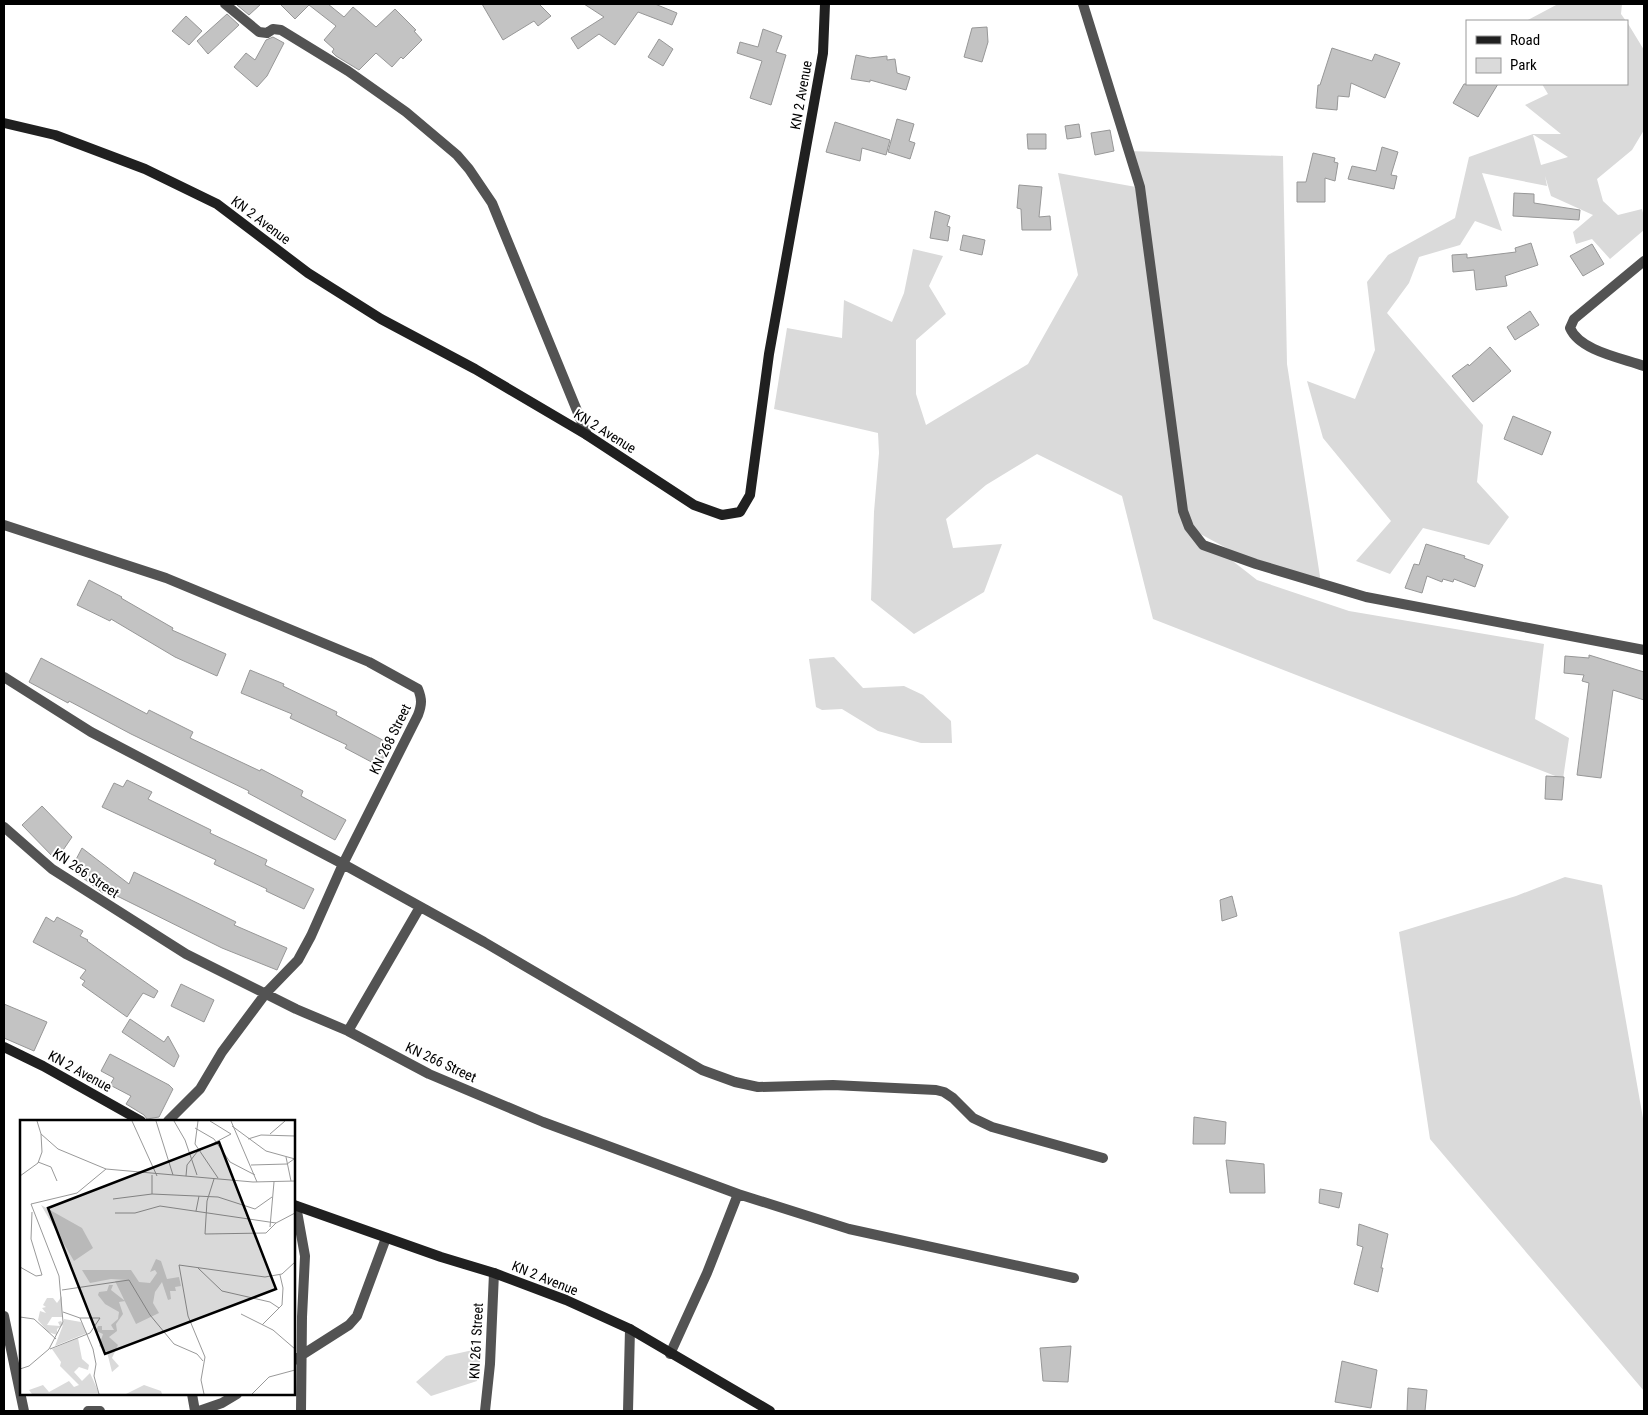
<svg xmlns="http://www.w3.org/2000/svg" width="1648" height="1415" font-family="'Roboto Condensed',sans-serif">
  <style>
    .green { fill: #dadada; fill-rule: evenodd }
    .building { fill: #c3c3c3; stroke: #979797 }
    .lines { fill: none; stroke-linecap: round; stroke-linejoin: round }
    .minor { stroke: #535353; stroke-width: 10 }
    .secondary { stroke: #202020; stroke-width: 10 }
    .labels { text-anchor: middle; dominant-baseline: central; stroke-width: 4; stroke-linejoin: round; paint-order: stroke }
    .street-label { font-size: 14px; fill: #000; stroke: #fff }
    .inset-road { fill: none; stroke: #999; stroke-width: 1 }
    .view { fill: #000; fill-opacity: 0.15; stroke: #000; stroke-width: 2.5 }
    .inset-edge { fill: none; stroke: #000; stroke-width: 2.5 }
  </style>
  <rect width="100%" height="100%" fill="#fff"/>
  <!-- green -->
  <path class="green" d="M1558 4H1622L1621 14 1626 21H1526Z
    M1627 22 1644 50V130L1632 150 1597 179 1603 201 1618 215 1642 209 1644 217V230L1610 259 1592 239 1576 244 1573 232 1593 215 1551 196 1545 176 1547 186 1482 173 1502 231 1475 221 1460 245 1419 257 1409 283 1387 313 1483 425 1477 482 1509 517 1489 545 1423 528 1390 574 1356 561 1391 521 1323 438 1307 381 1355 399 1375 350 1367 282 1388 255 1455 218 1469 157 1533 134H1561L1525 105 1548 94 1542 84H1627ZM1533 135H1534L1568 157 1541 165Z
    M1128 151 1283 156 1287 364 1321 583 1256 564 1193 530 1257 580 1349 611 1544 644 1535 719 1569 738 1563 779 1153 619 1122 496 1037 454 986 485 946 519 953 548 1002 544 984 592 914 634 871 600 874 512 879 453 878 433 774 409 787 328 842 338 844 300 892 322 904 293 913 249 943 256 929 286 946 314 916 340V394L926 425 1028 364 1078 275 1058 173 1136 187Z
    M834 657 863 688 904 686 923 695 951 721 952 743H921L878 731 842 709 822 710 816 707 809 659Z
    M1565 877 1602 885 1644 1124V1391L1430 1139 1399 932 1516 896Z
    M482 1348 477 1381 431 1396 416 1382 446 1356Z"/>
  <!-- building -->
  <path class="building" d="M238 4H261L249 15 237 5Z
    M280 4H328L344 17 353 7 376 27 395 9 416 30 414 31 422 40 403 59 401 57 392 67 376 53 359 70 336 56 332 52 334 49 324 40 336 26 309 5 295 19Z
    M482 4H539L551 16 538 26 534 21 503 40Z
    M584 4H655L677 13 672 25 638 12 615 45 599 34 578 49 571 38 604 17Z
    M227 14 239 25 208 54 197 41Z
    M186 16 202 31 189 45 172 31Z
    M987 27 988 42 982 62 964 57 972 28Z
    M763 29 782 36 776 52 786 55 771 105 750 98 762 61 737 53 740 42 758 47Z
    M273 37 284 43 267 76 257 87 234 67 246 53 255 60 266 40Z
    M659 39 673 49 663 66 648 57Z
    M1332 48 1372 61 1375 54 1400 63 1385 98 1351 83 1349 97 1338 96 1337 110 1316 108 1318 85H1320Z
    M856 55 870 58 887 56V60L895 59 897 73 910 77 906 90 870 80V82L851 79Z
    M1464 84H1498L1478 117 1453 103Z
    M897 119 914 124 909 141 915 143 910 159 888 152Z
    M835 122 890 140 886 155 862 148 860 161 826 152Z
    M1079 124 1081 137 1067 139 1065 126Z
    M1110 130 1114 151 1095 155 1091 133Z
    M1027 134H1046V149H1028Z
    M1382 147 1398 152 1391 175 1397 176 1394 189 1348 179 1352 166 1376 171Z
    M1313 153 1335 158 1334 162 1338 163 1335 181 1325 178V202H1297V182H1306Z
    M1019 185 1042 187 1039 217 1050 216 1051 230H1022L1021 209 1017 208Z
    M1514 193 1534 194V203L1580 210 1579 220 1513 216Z
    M935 211 950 216 947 226 950 227 948 241 930 238Z
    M963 235 985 240 982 255 960 250Z
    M1531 243 1538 265 1505 276 1507 286 1476 290 1474 270 1453 272 1452 255 1467 254V258L1516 252 1515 248Z
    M1592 244 1604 264 1583 276 1570 256Z
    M1530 311 1539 325 1515 340 1507 327Z
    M1490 347 1511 371 1473 402 1452 376 1468 364 1469 366Z
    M1513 416 1551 432 1542 455 1504 439Z
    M1426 544 1465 556 1464 558 1483 565 1475 587 1454 579 1453 582 1443 579 1442 582 1427 576 1422 593 1405 588 1414 564 1419 565Z
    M89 580 122 597 121 598 173 628 172 630 226 654 217 676 175 657 111 619 110 621 77 605Z
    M1589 655 1644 672V700L1613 690 1601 778 1577 775 1589 683 1582 681 1584 675 1564 673 1565 656 1589 658Z
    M41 658 147 714 149 710 193 732 190 738 260 771 261 769 303 791 301 796 346 820 335 840 248 793 249 791 131 734 69 701 68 703 29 682Z
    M250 670 284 684 283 686 337 712 336 715 390 744 379 766 345 748 347 745 290 718 292 714 241 693Z
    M1546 776 1564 777 1562 800 1545 799Z
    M127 780 152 792 148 799 211 830 210 833 267 860 265 865 314 889 304 909 266 891 267 889 214 864 216 860 102 807 114 783 123 787Z
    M42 806 72 837 57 859H55L22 825Z
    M82 848 129 884 134 872 236 922 234 925 287 948 277 970 222 948 105 890 103 893 71 869Z
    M1232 896 1237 916 1222 921 1220 900Z
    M46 917 54 922 57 917 83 931 80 936 88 940 87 941 158 991 154 998 143 993 127 1017 82 985 85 981 80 978 86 970 33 942Z
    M181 984 214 1000 204 1022 171 1006Z
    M4 1004 47 1022 34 1051 4 1038Z
    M130 1019 164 1042 168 1036 179 1056 174 1067 122 1032Z
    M110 1054 169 1085 173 1089 159 1117 147 1119 144 1115 126 1104 131 1096 110 1085 114 1078 101 1071Z
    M1194 1117 1226 1122 1225 1144H1193Z
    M1226 1160 1264 1164 1265 1193H1230Z
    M1320 1189 1342 1193 1339 1208 1319 1203Z
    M1359 1224 1388 1234 1381 1268H1383L1378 1292 1354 1284 1363 1247 1357 1245Z
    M1071 1346 1068 1382 1043 1381 1040 1348Z
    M1342 1361 1377 1370 1371 1408 1335 1402Z
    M1408 1388 1427 1390 1425 1411H1407Z"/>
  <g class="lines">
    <!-- minor -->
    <path class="minor" d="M225 4 259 32 267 33 273 29 281 30 348 71 406 112 457 155 469 169 492 203 587 435
      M1083 4 1140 187 1183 511 1189 527 1203 545 1256 564 1366 597 1644 650
      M1644 261 1574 319 1570 328C1580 351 1622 358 1644 366
      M4 525 166 578 369 662 418 689C422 699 422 704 418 715L343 864 311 936 298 960 266 993 222 1052 200 1089 168 1121
      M4 677 91 732 343 864 484 942 702 1070 735 1082 758 1087 833 1085 936 1090 944 1092 953 1098 973 1118 992 1127 1103 1158
      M4 827 52 869 186 954 296 1009 348 1031 429 1074 543 1122 738 1194 707 1273 670 1354
      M348 1031 420 907
      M738 1194 849 1229 1074 1278
      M296 1206 305 1256 302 1317 301 1411
      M4 1316 24 1411
      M294 1360 349 1325 357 1316 386 1238
      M192 1394 195 1411
      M88 1411H100
      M199 1411 222 1403 237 1394
      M485 1411 490 1364 494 1273
      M628 1411 630 1329"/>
    <!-- secondary -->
    <path class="secondary" d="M4 123 55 135 145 169 217 204 308 273 381 319 475 369 587 435 694 505 722 515 740 512 750 495 769 354 823 53 825 4
      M4 1047 43 1066 141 1121
      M294 1205 441 1257 494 1273 566 1300 630 1329 770 1411"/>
  </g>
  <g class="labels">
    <!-- street labels -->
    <g class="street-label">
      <text transform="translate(801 95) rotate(-80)">KN 2 Avenue</text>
      <text transform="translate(261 220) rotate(37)">KN 2 Avenue</text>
      <text transform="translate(605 431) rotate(32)">KN 2 Avenue</text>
      <text transform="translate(390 739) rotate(-64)">KN 268 Street</text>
      <text transform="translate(86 873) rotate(34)">KN 266 Street</text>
      <text transform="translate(441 1062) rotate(25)">KN 266 Street</text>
      <text transform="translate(80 1071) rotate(29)">KN 2 Avenue</text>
      <text transform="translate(545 1278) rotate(22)">KN 2 Avenue</text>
      <text transform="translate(476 1341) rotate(-87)">KN 261 Street</text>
    </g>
  </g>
  <!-- overview -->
  <g transform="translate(20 1120)">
    <rect width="275" height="275" fill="#fff"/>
    <path d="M21 85 62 108 73 128 54 141ZM136 139 141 141 147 159 159 157 161 166 155 167 156 171H150L151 179 148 180 142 162 135 172 133 183 139 193 116 204 95 161 107 160 91 159 70 163 62 150H111L119 162 130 163 137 153 135 150 130 152ZM89 165H93L91 170 105 181 99 182 103 194 96 204 97 211 89 217 98 225 92 238 99 246 92 252 87 232 79 226 83 214 76 211 78 206H82V210H94L91 205 98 199 99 192 85 184 78 175 79 172 87 171ZM42 176V197H32L27 205 40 206 38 202 41 201 43 204 44 199 61 202 67 213 35 226 43 205 37 209V215L28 212 18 200 20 191 26 193 22 188 26 187 23 185 27 178H33L37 183ZM58 218 62 239 69 245 68 250 59 247 54 252 62 261 70 253 79 273 12 274 9 270 23 265 29 272 49 261 54 267 59 265 40 246 41 242 32 229ZM124 265 141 271 142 274H106Z" fill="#dadada"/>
    <path class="inset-road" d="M17 1 21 14 38 29 86 49 233 62 275 61M112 1 137 56M136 1 153 55M154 1 165 20 177 55M178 1 175 24 198 58M190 1 211 14M211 1 237 62M212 6 246 31 275 39M175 8 194 19 210 42 235 55M250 14 265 1M228 19 241 15 275 16M266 37 271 61M18 42 31 47 37 61M231 45 267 44 274 39M132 55V74L198 77 235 89 252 77M0 56 18 43 22 32 21 14M166 56 167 45 177 32 211 14M194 59 187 81 185 114 246 113 256 103 275 93M93 79 132 74M176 91 179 76M95 93H115L140 86 256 103M250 107 254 62M0 147 16 156 22 155 11 119 12 92M178 148 202 171 250 182 259 188M42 170 109 160 130 195 154 224 177 234 183 241M221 194 253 210 275 229M0 197 14 199 36 219M60 198 73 229 76 244 74 256 79 274M242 205 262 185 263 168 260 155M30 229 70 213 80 198H60L43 192M0 249 9 246 29 229 43 202 39 156 11 84 57 73 86 49M184 274 181 260 185 237 168 196 159 145 245 157 262 154 275 142M232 274 249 257 275 250"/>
    <path class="view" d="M199 22 256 169 85 234 28 88Z"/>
    <rect width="275" height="275" class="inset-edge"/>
  </g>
  <!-- border -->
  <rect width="1648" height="1415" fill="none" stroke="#000000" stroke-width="10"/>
  <!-- legend -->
  <rect x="1466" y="20" width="162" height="65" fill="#ffffff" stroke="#999999"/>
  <rect x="1476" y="36" width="25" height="8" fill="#202020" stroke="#999999"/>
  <text x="1510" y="45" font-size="15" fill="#000000">Road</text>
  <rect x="1476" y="58" width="25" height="15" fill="#dadada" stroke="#999999"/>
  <text x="1510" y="70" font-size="15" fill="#000000">Park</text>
</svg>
